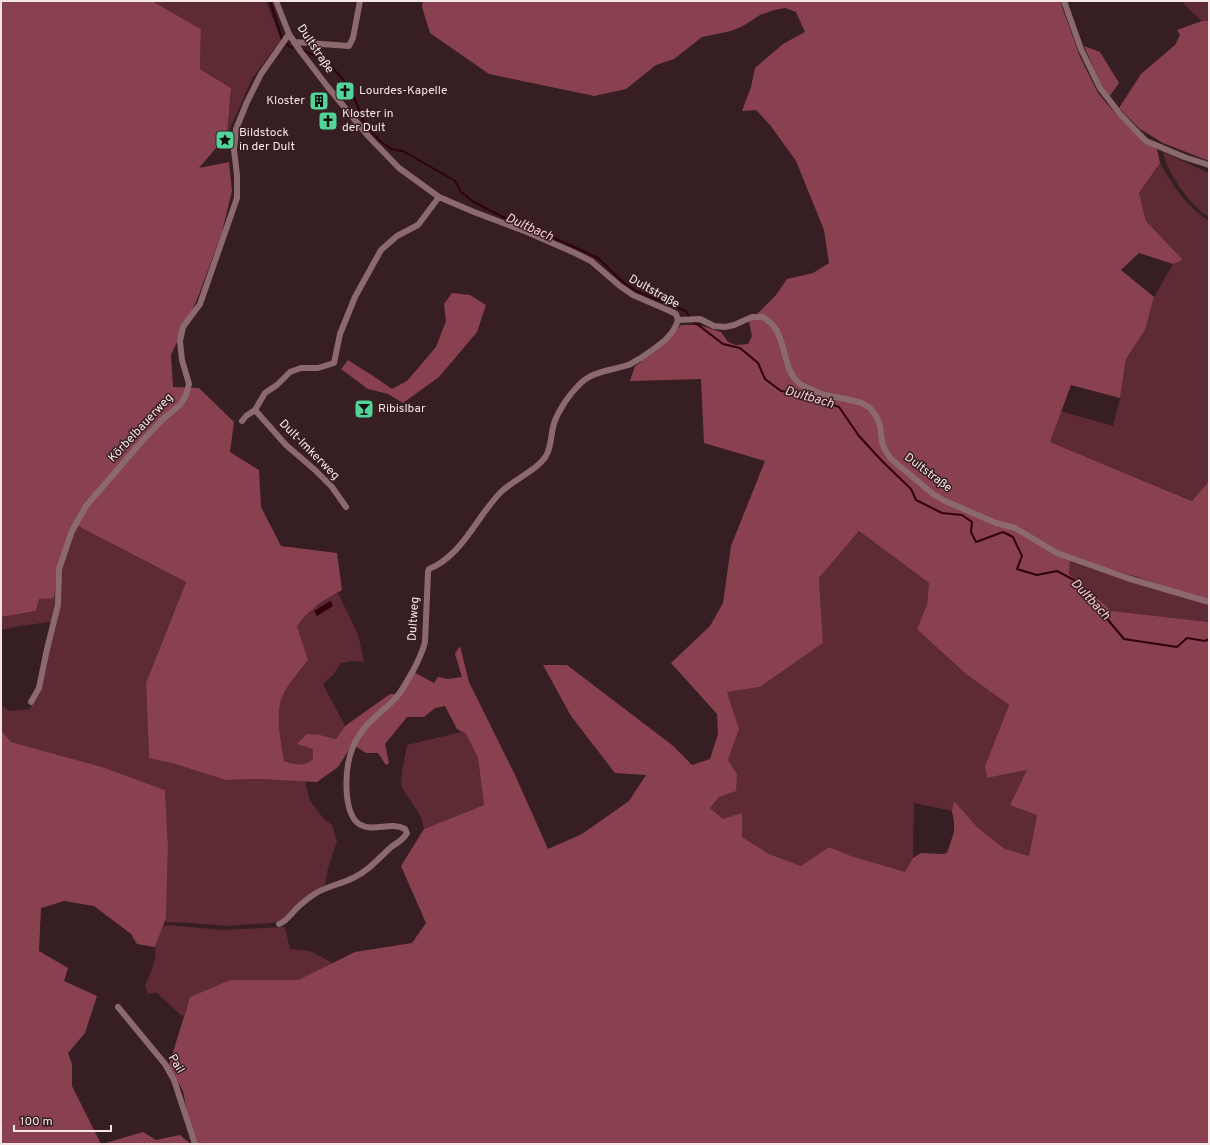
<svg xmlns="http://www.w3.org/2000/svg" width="1210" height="1145" font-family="Overpass,sans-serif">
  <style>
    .green { fill: #5e2a34 }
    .forest { fill: #89414f; fill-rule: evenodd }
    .water { fill: #30000d }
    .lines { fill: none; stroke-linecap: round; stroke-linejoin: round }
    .stream { stroke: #30000d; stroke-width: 2 }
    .minor { stroke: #8b696d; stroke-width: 6 }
    .labels { text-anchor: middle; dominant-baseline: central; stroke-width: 3; stroke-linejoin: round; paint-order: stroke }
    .street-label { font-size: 12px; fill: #f6e5e7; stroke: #361e22 }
    .poi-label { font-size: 12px; fill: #f6e5e7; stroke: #361e22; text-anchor: start }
    .water-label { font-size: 13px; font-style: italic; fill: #f8cbd1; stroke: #361e22 }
  </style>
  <rect width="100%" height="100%" fill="#361e22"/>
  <!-- green -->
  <path class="green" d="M152 1H266L281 40 253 77 227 135 231 88 200 69 201 29Z
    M1183 1H1209V21H1202L1184 4Z
    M1163 152 1209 173V217C1191 207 1167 173 1163 152Z
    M1160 163C1174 187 1185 205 1209 221V481L1193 501 1050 442 1061 411 1113 426 1120 398 1126 359 1145 330 1154 297 1173 264 1183 260 1146 221 1139 193Z
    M74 524 186 582 146 683 149 758 175 764 226 780 259 779 305 781 310 801 324 819 332 825 337 841 328 868 325 885 304 898 281 921 271 923 224 926 194 923 164 922 166 918 168 846 165 790 102 767 11 742 1 730V705L9 711 30 709 40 686 55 621 15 627 1 630V617L36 611 39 599 57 568Z
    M859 531 929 583 927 605 918 629 966 674 1009 705 985 766 987 778 1027 770 1037 815 1029 856 1005 849 978 828 954 802 952 811 914 803 913 858 905 873 851 856 829 847 801 866 769 854 742 837 710 808 737 774 728 760 739 729 727 692 760 687 823 643 819 578Z
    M1070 561 1138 577 1209 603V622L1112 611 1069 574Z
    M338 593 358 634 364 662 352 661 341 663 333 675 323 684 345 726 336 739 320 735 313 749V759C303 767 296 765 284 761 281 741 274 711 284 693 290 681 300 671 308 660L297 626C309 610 321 602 338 593Z
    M461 732 466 734 478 758 484 805 424 829 421 817 401 786 402 771 407 745Z
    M168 925 223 930 284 927C287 931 288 942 290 949L310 951 333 963 298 980H230L190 997 183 1017 157 993H151L148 994 145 986C149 975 158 959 155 947L163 926Z"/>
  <!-- forest -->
  <path class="forest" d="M1 1H152L201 29 200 69 231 88 227 135 199 168 229 162 232 191 222 232 198 297 171 355 173 387 199 388 234 422 230 452 259 470 261 507 281 546 337 553 342 590 320 603 305 616 297 626 308 660C300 671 290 681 284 693 274 711 281 741 284 761 296 765 303 767 313 759V749L297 744 307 734 320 735 336 739 345 726 390 694H396L410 670 434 683 438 677 448 679 462 677 455 654 460 646 469 682 515 775 548 849 582 834 629 801 646 775 615 773 571 716 543 665H567L672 745 692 765 710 759 718 734 717 714 671 663 710 626 723 603 731 546 765 461 704 443 701 379 630 381 635 366 659 349 681 325H696L702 326 721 332 728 342 736 345 748 344 752 336 749 322 776 295 787 279 813 273 829 263 824 230 796 161 770 125 756 110 742 111 751 87 755 68 783 44 805 32 796 12 785 8 774 10 760 15 743 26 731 31 702 37 674 59 656 65 626 89 594 96 489 74 430 33 422 7 423 1H1060L1080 57 1098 93 1115 113 1144 142 1157 149 1160 163 1139 193 1146 221 1183 260 1173 264 1139 253 1121 270 1154 297 1145 330 1126 359 1120 398 1071 385 1050 442 1192 501 1209 481V603L1138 577 1070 561 1069 574 1112 611 1209 622V1144H198L187 1111 183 1091 169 1065 190 997 230 980H298L355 952 412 943 426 923 401 866 424 829 484 805 478 758 466 734 457 729 445 706 435 708 424 717H407L385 744 389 763 386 765 378 753H366L352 744 347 753 338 767 317 782 259 779 226 780 175 764 149 758 146 683 186 582 74 524 57 568 54 598 39 599 36 611 1 617ZM859 531 929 583 927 605 917 629 966 674 1009 705 985 766 987 778 1027 770 1010 805 1037 815 1029 856 1005 849 978 828 954 801 952 811 954 821V832L947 853 944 854 921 853 913 858 905 872 851 856 829 847 801 866 769 854 742 837V813L723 819 710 808 719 797 736 791 737 774 728 760 739 729 727 692 760 687 823 643 819 578Z
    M1202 21H1209V161L1163 143 1140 129 1119 108 1141 74 1175 45 1180 35 1177 30Z
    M1084 46 1100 52 1119 83 1109 97 1101 84Z
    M452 293 470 295 486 305 477 332 439 377 403 403 388 394 368 389 341 369 348 360 373 376 392 389 407 381 436 347 446 321 444 304Z
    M1 730 11 742 102 767 165 790 168 846 166 918 155 947 137 944 131 934 94 906 64 901 41 908 39 951 68 968 64 981 97 996 85 1033 68 1053 72 1064V1086L101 1144H1Z
    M143 1132 156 1140 180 1135 191 1144H102Z"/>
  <!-- water -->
  <path class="water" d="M330 601 332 603 333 606 317 616 314 611Z"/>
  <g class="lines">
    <!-- stream -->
    <path class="stream" d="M270 1 282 39
      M286 44 292 48
      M303 50 328 63 347 84 357 104 365 125 380 141 391 149 403 151 455 181 461 192 474 202 489 210 507 219 522 223 598 258 624 283 636 291 686 311 690 318
      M693 321 723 344 740 348 758 363 765 379 781 391 797 393 839 407 859 436 882 461 911 489 916 500 942 513 962 515 972 522 971 532 976 542 1003 532 1013 537 1022 556 1017 569 1037 575 1057 571 1074 580 1086 599 1093 602 1124 639 1177 647 1187 638 1205 641 1209 639"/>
    <!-- minor -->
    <path class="minor" d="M276 1 289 34 301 52 327 86 369 137 399 168 439 197 474 212 527 232 575 253 591 261 620 286 633 295 670 311 676 314 678 320
      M1064 1 1081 49 1100 88 1120 114 1146 141 1184 157 1209 165
      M294 42 349 46 353 38 360 1
      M678 320 700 319 714 326 725 327 734 325 752 317H763L772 324 777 331 781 341 789 369 794 378 801 385 824 395 846 399 862 403 870 408 876 416 880 425 882 442 885 450 890 458 933 494 945 501 996 523 1015 528 1057 553 1127 578 1209 602
      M255 410 286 445 315 470 332 487 346 507
      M242 421 246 416 255 410 265 393 277 385 290 372 301 368H318L334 363 340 334 355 297 381 250 397 236 418 225 439 197
      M31 702 39 688 47 649 58 605 59 569 72 531 86 506 143 440 163 419 180 405 186 395 189 384 182 360 180 341 183 327 200 304 237 198V175L234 150 236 129 247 102 261 74 289 34
      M279 924C287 921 291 914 297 908 302 903 310 897 316 893 328 886 341 884 353 878 368 871 377 860 389 849 395 843 402 842 407 833L405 829C390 821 374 833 359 824 350 818 348 805 347 796 345 774 348 748 363 730 370 720 385 709 394 700 405 688 421 658 425 642L428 572 429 569C463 555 476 517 501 492 514 479 540 469 547 454 551 446 551 436 553 427 556 414 568 396 578 386 591 371 610 371 628 365 632 364 636 360 641 358 655 348 673 338 678 320
      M118 1007 165 1064 174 1080 195 1144"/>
  </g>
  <!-- icons -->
  <defs>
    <symbol id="church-square" viewBox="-11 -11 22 22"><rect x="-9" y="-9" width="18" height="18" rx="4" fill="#52d397" stroke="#361e22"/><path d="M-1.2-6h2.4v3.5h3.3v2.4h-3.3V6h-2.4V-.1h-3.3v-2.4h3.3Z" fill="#111"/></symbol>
    <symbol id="building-square" viewBox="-11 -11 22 22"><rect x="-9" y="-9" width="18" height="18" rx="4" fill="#52d397" stroke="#361e22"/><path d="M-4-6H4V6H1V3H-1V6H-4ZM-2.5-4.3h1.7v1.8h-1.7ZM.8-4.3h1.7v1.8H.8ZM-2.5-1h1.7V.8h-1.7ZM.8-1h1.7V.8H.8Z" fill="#111"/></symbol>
    <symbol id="sight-square" viewBox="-11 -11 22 22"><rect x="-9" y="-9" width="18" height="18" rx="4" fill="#52d397" stroke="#361e22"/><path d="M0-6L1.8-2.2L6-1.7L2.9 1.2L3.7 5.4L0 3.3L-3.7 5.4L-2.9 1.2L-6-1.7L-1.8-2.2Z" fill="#111"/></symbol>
    <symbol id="bar-square" viewBox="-11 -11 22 22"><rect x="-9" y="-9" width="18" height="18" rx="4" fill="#52d397" stroke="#361e22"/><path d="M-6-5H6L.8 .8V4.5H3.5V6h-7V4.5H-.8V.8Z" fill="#111"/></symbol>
  </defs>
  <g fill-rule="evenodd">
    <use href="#church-square" x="334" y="80" width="22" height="22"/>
    <use href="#building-square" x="308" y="90" width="22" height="22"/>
    <use href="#church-square" x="317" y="110" width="22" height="22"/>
    <use href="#sight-square" x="214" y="129" width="22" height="22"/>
    <use href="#bar-square" x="353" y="398" width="22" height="22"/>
  </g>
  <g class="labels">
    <!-- street labels -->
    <g class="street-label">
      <text transform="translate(315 49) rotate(56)">Dultstraße</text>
      <text transform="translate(654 292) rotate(29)">Dultstraße</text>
      <text transform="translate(141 428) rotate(-47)">Körbelbauerweg</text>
      <text transform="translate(309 450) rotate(45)">Dult-Imkerweg</text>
      <text transform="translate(928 473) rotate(37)">Dultstraße</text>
      <text transform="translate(414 619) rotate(-86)">Dultweg</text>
      <text transform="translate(176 1064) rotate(59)">Pail</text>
    </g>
    <!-- poi labels -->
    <g class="poi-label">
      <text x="359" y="91">Lourdes-Kapelle</text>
      <text x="305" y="101" text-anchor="end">Kloster</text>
      <text x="342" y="114">Kloster in<tspan x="342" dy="14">der Dult</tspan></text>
      <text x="239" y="133">Bildstock<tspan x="239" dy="14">in der Dult</tspan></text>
      <text x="378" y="409">Ribislbar</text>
    </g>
    <!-- water labels -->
    <g class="water-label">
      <text transform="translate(529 228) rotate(24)">Dultbach</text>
      <text transform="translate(809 398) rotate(16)">Dultbach</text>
      <text transform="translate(1090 600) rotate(47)">Dultbach</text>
    </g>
  </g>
  <!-- border -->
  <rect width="1210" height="1145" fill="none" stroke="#f6e5e7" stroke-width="4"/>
  <!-- scale -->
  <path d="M14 1125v6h97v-6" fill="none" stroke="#f6e5e7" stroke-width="2"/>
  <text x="20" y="1125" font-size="12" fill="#f6e5e7" stroke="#361e22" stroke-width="3" paint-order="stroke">100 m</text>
</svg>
